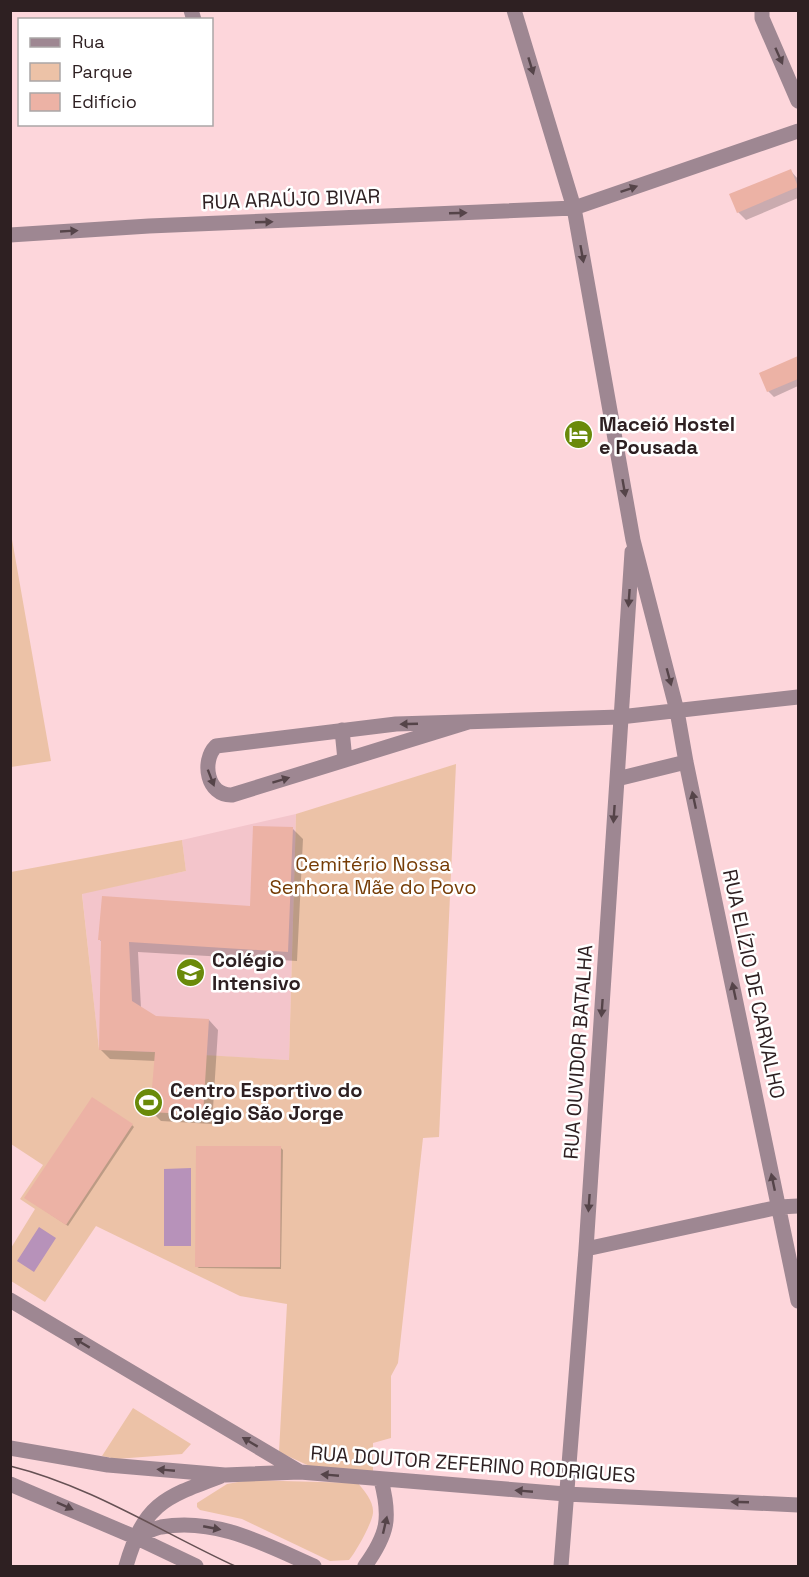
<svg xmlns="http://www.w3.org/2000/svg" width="809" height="1577" font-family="'Space Grotesk',sans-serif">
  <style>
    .built { fill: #f3c5cb }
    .green { fill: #ecc2a7 }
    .water { fill: #b792ba }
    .shadow { fill: #0003 }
    .building { fill: #ecb2a5 }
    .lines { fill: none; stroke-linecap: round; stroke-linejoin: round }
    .minor { stroke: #9e8792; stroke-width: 15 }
    .tram { stroke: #665154; stroke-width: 1.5 }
    .oneway { fill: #554449 }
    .labels { text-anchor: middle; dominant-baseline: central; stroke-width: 5; stroke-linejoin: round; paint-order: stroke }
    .street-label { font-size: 20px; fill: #2e2022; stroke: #fff }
    .poi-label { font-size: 20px; font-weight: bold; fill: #2e2022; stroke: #fff; text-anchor: start }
    .park-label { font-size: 20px; fill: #753c06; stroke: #fff }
  </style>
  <rect width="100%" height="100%" fill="#fdd6db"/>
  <!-- built -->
  <path class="built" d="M296 814 289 1060 99 1050 82 893 186 871 182 840Z"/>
  <!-- green -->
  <path class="green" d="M10 528 51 761 11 767H10Z
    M456 764 439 1137 423 1138 398 1363 391 1376V1438L373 1443V1475L318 1470 279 1452 287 1304 240 1296 96 1226 45 1302 11 1281V1248L35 1209 20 1199 43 1165 11 1144V872L182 840 186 871 82 894 99 1049 289 1060 296 814Z
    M133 1408 191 1444 182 1454 116 1459 102 1456Z
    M249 1480 358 1483C364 1491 374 1501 373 1513 372 1523 356 1552 349 1560L330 1561 242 1519 200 1510 197 1507V1503L227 1484Z"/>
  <!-- water -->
  <path class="water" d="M191 1168V1246H164V1169Z
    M39 1227 56 1238 34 1272 17 1261Z"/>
  <!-- shadow -->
  <path class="shadow" d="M790 170 798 179V198L746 220 738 212Z
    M798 357V386L774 397 768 391 761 373Z
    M293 829 303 839 297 961 138 952 141 1008 156 1017 209 1020 218 1030 212 1124 161 1121 151 1111 156 1061 110 1059 100 1049 102 942 100 940 251 908Z
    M132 1125 134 1127 68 1226 29 1200Z
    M280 1147 283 1150 281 1269 199 1268 196 1266Z"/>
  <!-- building -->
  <path class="building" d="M791 169 798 187 737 213 729 194Z
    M798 356V379L767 392 759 373Z
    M253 826 293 827 288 952 129 942 132 1001 156 1016 209 1019 203 1115 150 1112 155 1052 99 1050 101 940H98L102 896 250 906Z
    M92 1097 133 1124 66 1225 24 1198Z
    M196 1146H281L280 1267H195Z"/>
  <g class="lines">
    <!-- minor -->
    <path class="minor" d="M191 10 194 20
      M514 10 574 208 633 540 677 711 686 762 798 1301
      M762 10V18L798 101
      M10 235 149 226 574 208 798 131
      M468 722 232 795C207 796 201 761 216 746L396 724 620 717 798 697
      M342 730 345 760
      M617 779 686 762
      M586 1249 779 1207 798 1206
      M10 1300 300 1472 566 1494 798 1505
      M10 1448 108 1465 225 1475 300 1472
      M10 1484 135 1537 196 1566
      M135 1537C143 1534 152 1529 161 1527 216 1517 266 1545 314 1566
      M126 1566C144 1505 162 1498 219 1477
      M365 1566C388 1534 391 1518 381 1480
      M561 1566 586 1249 632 552"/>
    <!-- tram -->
    <path class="tram" d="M10 1466C91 1486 161 1532 235 1566"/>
  </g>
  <!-- one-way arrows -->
  <defs><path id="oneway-solid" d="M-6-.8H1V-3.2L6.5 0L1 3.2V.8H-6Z" transform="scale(1.5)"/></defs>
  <g class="oneway">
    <use href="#oneway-solid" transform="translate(779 56) rotate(66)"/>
    <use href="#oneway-solid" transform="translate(531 66) rotate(73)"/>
    <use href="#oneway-solid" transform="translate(629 189) rotate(-19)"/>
    <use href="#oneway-solid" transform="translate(458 213) rotate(-2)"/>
    <use href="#oneway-solid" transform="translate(264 222) rotate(-2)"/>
    <use href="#oneway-solid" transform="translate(69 231) rotate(-3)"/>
    <use href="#oneway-solid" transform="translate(582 254) rotate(80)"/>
    <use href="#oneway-solid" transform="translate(624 488) rotate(80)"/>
    <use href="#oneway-solid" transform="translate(629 598) rotate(94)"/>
    <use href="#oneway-solid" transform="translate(669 677) rotate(75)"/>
    <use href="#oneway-solid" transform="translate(409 724) rotate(178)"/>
    <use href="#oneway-solid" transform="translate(211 778) rotate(69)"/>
    <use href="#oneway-solid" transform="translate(281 780) rotate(-17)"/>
    <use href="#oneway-solid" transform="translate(694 800) rotate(-102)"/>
    <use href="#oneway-solid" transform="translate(614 814) rotate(94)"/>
    <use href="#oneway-solid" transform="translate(734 991) rotate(-102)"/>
    <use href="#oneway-solid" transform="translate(602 1008) rotate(94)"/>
    <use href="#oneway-solid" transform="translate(773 1182) rotate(-102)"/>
    <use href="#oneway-solid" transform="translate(589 1203) rotate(94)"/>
    <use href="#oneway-solid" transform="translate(82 1343) rotate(-149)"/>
    <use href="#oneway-solid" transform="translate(250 1442) rotate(-149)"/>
    <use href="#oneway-solid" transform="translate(166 1470) rotate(-175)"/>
    <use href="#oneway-solid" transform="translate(330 1475) rotate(-175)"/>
    <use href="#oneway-solid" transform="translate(524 1491) rotate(-175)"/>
    <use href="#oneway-solid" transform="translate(740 1502) rotate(-178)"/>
    <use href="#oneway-solid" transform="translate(65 1506) rotate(24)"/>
    <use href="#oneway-solid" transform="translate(385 1525) rotate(-77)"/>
    <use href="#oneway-solid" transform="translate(212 1528) rotate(11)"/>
  </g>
  <!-- icons -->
  <defs>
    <symbol id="hotel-disc" viewBox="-11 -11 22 22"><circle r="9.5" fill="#6a8a0a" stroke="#fff"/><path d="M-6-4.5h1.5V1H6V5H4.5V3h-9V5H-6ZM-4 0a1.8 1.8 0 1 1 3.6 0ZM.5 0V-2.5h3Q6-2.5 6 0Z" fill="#fff"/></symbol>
    <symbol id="school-disc" viewBox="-11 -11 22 22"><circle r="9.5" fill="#6a8a0a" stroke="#fff"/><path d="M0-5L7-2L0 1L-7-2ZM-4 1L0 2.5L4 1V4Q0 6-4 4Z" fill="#fff"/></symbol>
    <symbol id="stadium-disc" viewBox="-11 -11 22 22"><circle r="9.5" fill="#6a8a0a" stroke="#fff"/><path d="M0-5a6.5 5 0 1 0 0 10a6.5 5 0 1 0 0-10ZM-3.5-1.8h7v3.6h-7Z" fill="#fff"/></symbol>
  </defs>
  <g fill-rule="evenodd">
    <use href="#hotel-disc" x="562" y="418" width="33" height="33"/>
    <use href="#school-disc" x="174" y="956" width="33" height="33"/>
    <use href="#stadium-disc" x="132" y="1086" width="33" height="33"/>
  </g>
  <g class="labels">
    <!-- street labels -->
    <g class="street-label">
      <text transform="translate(291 199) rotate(-2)">RUA ARAÚJO BIVAR</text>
      <text transform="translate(754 984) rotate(78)">RUA ELÍZIO DE CARVALHO</text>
      <text transform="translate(578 1052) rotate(-86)">RUA OUVIDOR BATALHA</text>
      <text transform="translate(473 1464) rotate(4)">RUA DOUTOR ZEFERINO RODRIGUES</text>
    </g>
    <!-- poi labels -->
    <g class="poi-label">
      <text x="599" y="424">Maceió Hostel<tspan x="599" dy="23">e Pousada</tspan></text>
      <text x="212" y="960">Colégio<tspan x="212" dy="23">Intensivo</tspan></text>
      <text x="170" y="1090">Centro Esportivo do<tspan x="170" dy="23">Colégio São Jorge</tspan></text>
    </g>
    <!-- park labels -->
    <g class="park-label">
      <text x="373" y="864">Cemitério Nossa<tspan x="373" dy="23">Senhora Mãe do Povo</tspan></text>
    </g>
  </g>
  <!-- border -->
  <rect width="809" height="1577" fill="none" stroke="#2e2022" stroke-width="24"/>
  <!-- legend -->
  <rect x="18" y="18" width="195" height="108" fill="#ffffff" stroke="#aba6a7" stroke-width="1.5"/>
  <rect x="30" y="38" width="30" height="9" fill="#9e8792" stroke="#aba6a7" stroke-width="1.5"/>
  <text x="72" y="48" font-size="18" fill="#2e2022">Rua</text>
  <rect x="30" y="63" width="30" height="18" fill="#ecc2a7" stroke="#aba6a7" stroke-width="1.5"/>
  <text x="72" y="78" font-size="18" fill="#2e2022">Parque</text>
  <rect x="30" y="93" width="30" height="18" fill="#ecb2a5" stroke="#aba6a7" stroke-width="1.5"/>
  <text x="72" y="108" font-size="18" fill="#2e2022">Edifício</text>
</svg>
